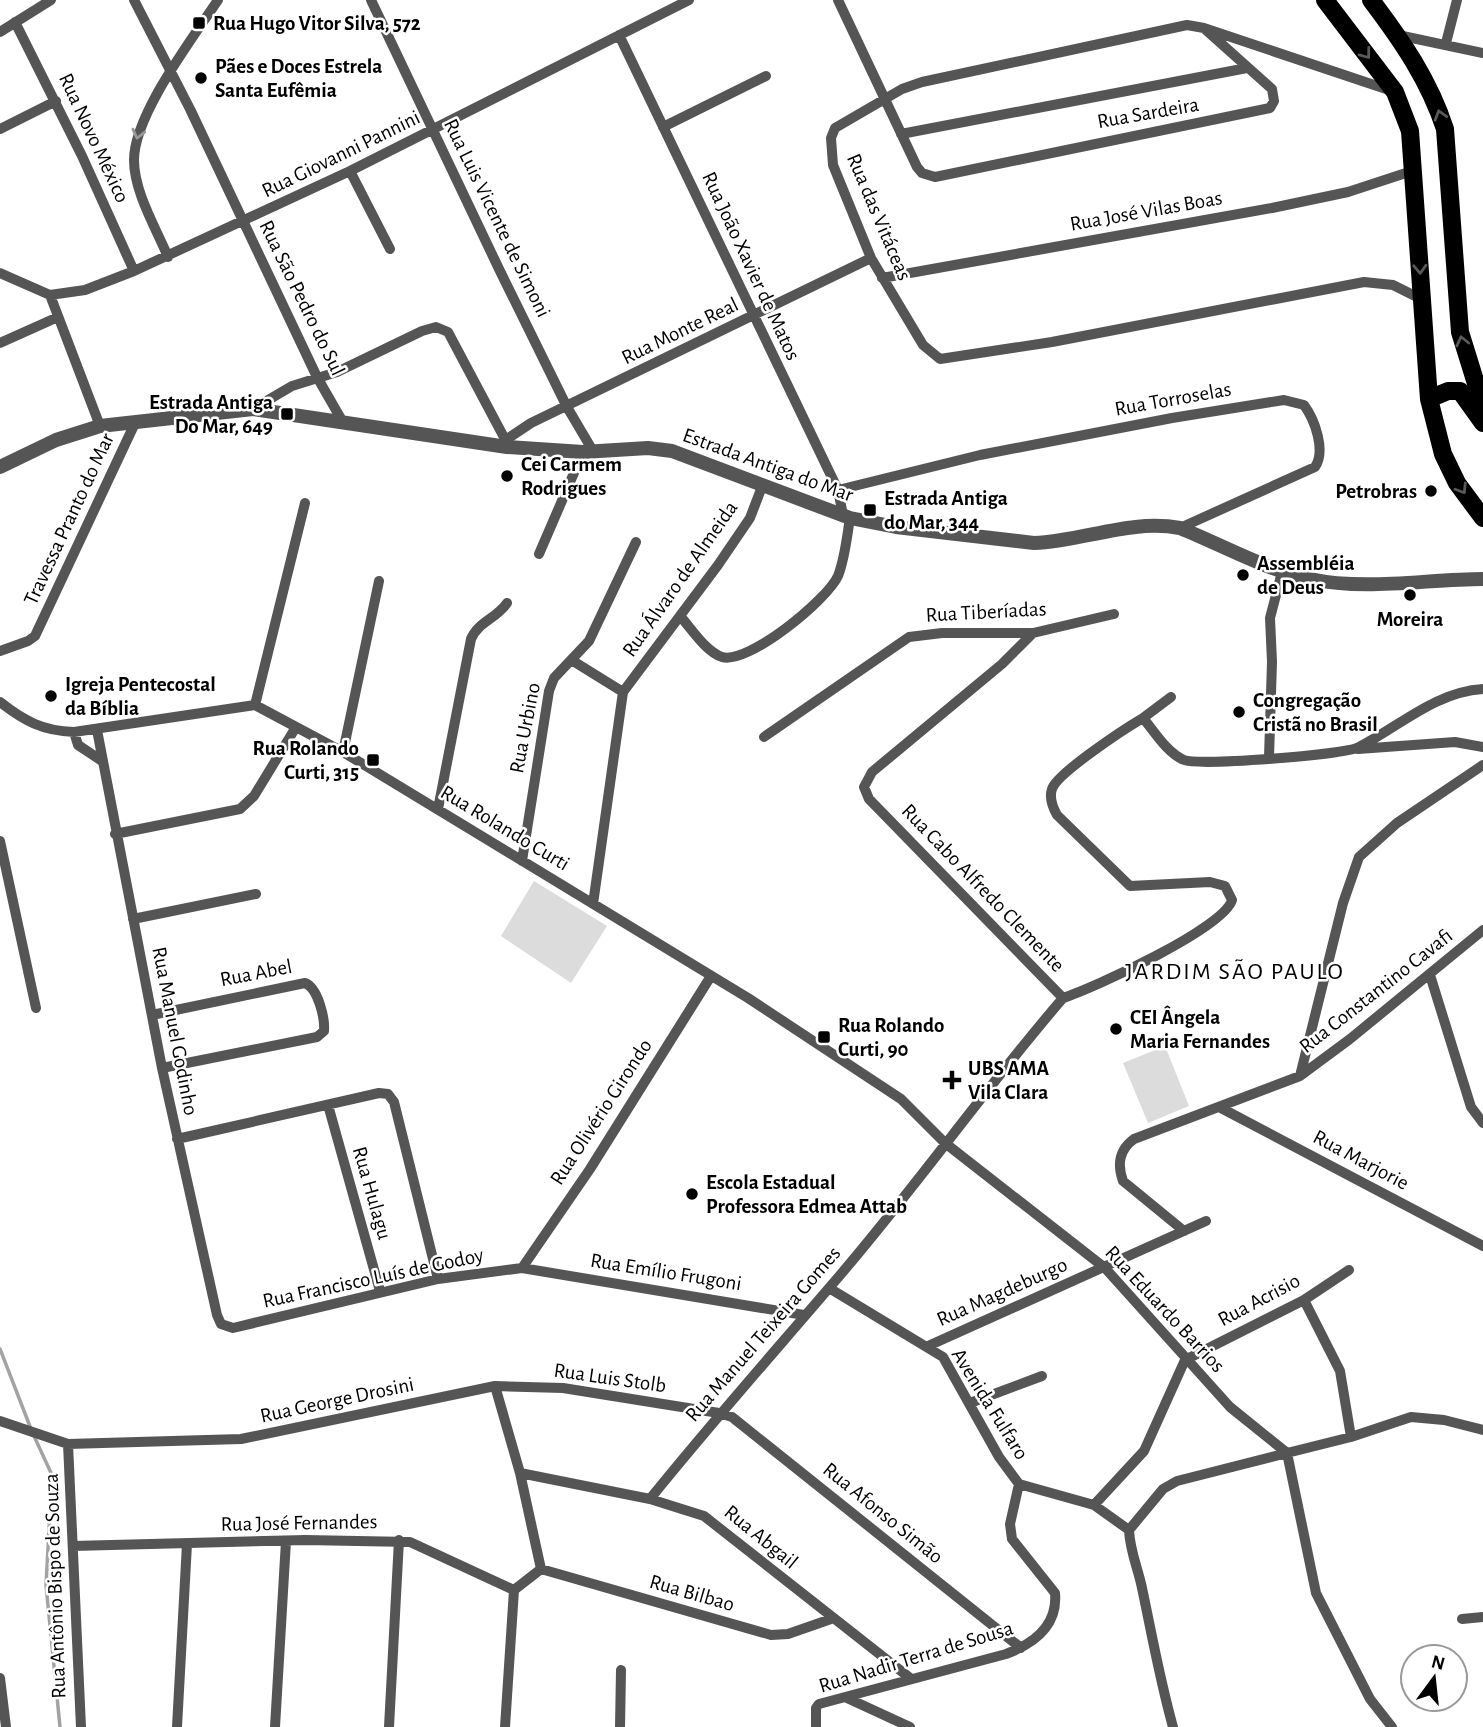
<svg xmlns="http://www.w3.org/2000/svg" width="1483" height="1727" font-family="'Alegreya Sans',sans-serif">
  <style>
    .green { fill: #dcdcdc }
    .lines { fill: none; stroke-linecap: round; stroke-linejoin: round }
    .stream { stroke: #a3a3a3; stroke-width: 3.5 }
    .minor { stroke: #555; stroke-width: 10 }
    .tertiary { stroke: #555; stroke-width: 14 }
    .primary { stroke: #000; stroke-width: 18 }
    .oneway { stroke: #595959 }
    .oneway2 { stroke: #999 }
    .poi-dot { fill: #000; stroke: #fff; stroke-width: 2.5 }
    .labels { text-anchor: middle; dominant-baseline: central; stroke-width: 5; stroke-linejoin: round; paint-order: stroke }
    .poi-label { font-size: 21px; font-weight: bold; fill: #000; stroke: #fff; text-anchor: start }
    .street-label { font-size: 21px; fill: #000; stroke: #fff }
    .quarter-label { font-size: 24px; letter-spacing: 2px; fill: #000; stroke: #fff }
  </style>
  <rect width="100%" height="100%" fill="#fff"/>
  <!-- green -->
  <path class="green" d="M534 881 607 926 571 983 501 936Z
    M1165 1046 1189 1106 1148 1123 1123 1063Z"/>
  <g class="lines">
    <!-- stream -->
    <path class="stream" d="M0 1349 31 1429
      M34 1436 52 1475 46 1585 60 1727"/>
    <!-- minor -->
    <path class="minor" d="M134 0 190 109 317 377 344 424
      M371 0 499 269 567 407 593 451
      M838 0 917 167 922 173 935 177 1270 108 1274 101 1272 89 1206 30
      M15 22 82 156 134 271
      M0 32 51 0
      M619 35 838 490 843 515
      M1398 35 1483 53
      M1446 43 1457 0
      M1392 91 1204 28 1187 25 922 82 902 89 835 128 831 138 833 165 871 258 923 345 940 359 1052 342 1364 282 1393 285 1421 299
      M663 127 766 76
      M0 129 56 101
      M901 134 1247 68
      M350 171 390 249
      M168 257C156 228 134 192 134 160 134 115 192 39 218 0
      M0 273 50 295 85 290 134 271 350 171 689 0
      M882 278 1272 208 1348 192 1415 170
      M50 295 100 426
      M0 343 58 317
      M253 409 292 386 337 372 422 331 436 327 448 332 507 443
      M507 439 531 423 871 258
      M838 490 980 455 1172 418 1284 400 1304 405C1315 420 1326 451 1315 467L1180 528
      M539 554 583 452
      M680 616C691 628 706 652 722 657 748 665 827 600 838 576 845 558 847 536 850 518
      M1033 633 1002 664 872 772 864 787 869 799 1063 998
      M0 651 28 641 35 636 136 421
      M573 661 623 692
      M0 702C24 721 43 731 74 732L255 705 343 752 748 998 901 1099 945 1143 1105 1268 1230 1407 1287 1453
      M255 705 305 503
      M1143 718 1171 697
      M97 730 162 1068 217 1315 221 1324 233 1328 438 1279 522 1268 804 1315
      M74 732 78 745 102 761
      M764 737 909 637 942 633H1033L1114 614
      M1358 749 1455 742 1483 747
      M343 752 379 581
      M1269 757 1272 662 1270 618 1282 572
      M438 809 471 639C478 622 497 618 507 603
      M115 834 240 809 254 796 296 727
      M0 841 36 1008
      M522 861 549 691 554 678 589 641 636 542
      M593 904 623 692 718 565 750 518 763 484
      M133 919 256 894
      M1430 975 1471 1107 1483 1123
      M1063 998C1094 988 1224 928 1232 900L1225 886 1210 882 1130 886 1057 815C1053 808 1049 798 1052 789 1057 773 1126 728 1143 718 1154 731 1167 753 1184 760 1199 766 1345 755 1359 747 1400 726 1435 692 1483 689
      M152 1015 305 983C318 988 325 1018 324 1031L317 1037 162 1068
      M1300 1076 1343 903 1359 857 1397 823 1483 765
      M328 1105 380 1291
      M1221 1108 1483 1246
      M177 1139 379 1093 388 1094 394 1102 438 1279
      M1184 1231 1123 1181C1117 1164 1119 1150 1134 1139L1300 1076 1350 1039 1483 930
      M522 1268 590 1169 711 976
      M829 1288 943 1357 999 1457 1019 1484 1094 1505 1129 1530C1130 1552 1138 1568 1142 1588 1152 1635 1160 1681 1173 1727
      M1304 1300 1340 1371 1351 1437
      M928 1346 1206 1221
      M495 1386 520 1473 541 1569
      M970 1403 1042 1376
      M0 1421 68 1444 241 1439 495 1386 563 1388 719 1413 732 1417 1021 1648
      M68 1444 81 1727
      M520 1473 650 1499 704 1516 910 1678
      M650 1499C708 1427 769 1358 829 1288 911 1194 982 1092 1063 998
      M1094 1505 1144 1451 1185 1360 1304 1300 1349 1270
      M1129 1530 1163 1489 1177 1481 1287 1453
      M73 1546 305 1540 410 1542 514 1590
      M541 1569 771 1635 788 1634 831 1619
      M1462 1619 1483 1617
      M0 1678 6 1727
      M847 1698 910 1727
      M177 1727 187 1544
      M275 1727 286 1541
      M389 1727 399 1540
      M505 1727 514 1590 541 1569
      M620 1727 621 1670
      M816 1727V1708L819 1704 1006 1654C1033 1644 1058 1626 1055 1593L1012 1539 1010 1524 1019 1484
      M1392 1727 1370 1699 1316 1593 1287 1453 1351 1437 1411 1417 1444 1420 1483 1430"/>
    <!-- tertiary -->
    <path class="tertiary" d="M0 467 56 440 100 426 253 409 507 447 583 452 648 448 672 451 850 518 896 527 1034 543C1084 541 1130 519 1180 528 1222 545 1266 570 1310 579 1366 591 1427 579 1483 579"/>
    <!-- primary -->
    <path class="primary" d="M1325 0 1395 92 1410 131 1429 399 1443 454 1457 483 1483 518
      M1371 0C1402 41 1429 80 1445 129L1460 332 1483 406
      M1429 399 1448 391H1460L1483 423"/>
  </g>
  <!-- one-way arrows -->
  <defs><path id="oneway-chevron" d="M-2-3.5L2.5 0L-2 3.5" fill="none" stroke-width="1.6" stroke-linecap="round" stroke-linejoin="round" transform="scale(1.75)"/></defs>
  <g class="oneway">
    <use href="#oneway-chevron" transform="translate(1366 54) rotate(53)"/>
    <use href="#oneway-chevron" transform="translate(1440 115) rotate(-107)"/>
    <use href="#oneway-chevron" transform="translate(1420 269) rotate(87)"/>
    <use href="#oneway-chevron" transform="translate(1462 341) rotate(-103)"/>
    <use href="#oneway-chevron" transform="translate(1462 489) rotate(58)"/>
  </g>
  <use class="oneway2" href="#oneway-chevron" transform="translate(138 134) rotate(104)"/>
  <!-- markers -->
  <g class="poi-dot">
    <rect x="192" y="16" width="14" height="14" rx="3.5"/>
    <circle cx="201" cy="78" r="7"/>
    <rect x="280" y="407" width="14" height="14" rx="3.5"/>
    <circle cx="507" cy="476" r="7"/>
    <circle cx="1431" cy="491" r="7"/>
    <rect x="863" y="503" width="14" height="14" rx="3.5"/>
    <circle cx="1243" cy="575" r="7"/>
    <circle cx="1410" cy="595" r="7"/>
    <circle cx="51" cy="696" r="7"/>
    <circle cx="1239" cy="712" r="7"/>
    <rect x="366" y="753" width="14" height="14" rx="3.5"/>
    <circle cx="1116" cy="1029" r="7"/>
    <rect x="817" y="1030" width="14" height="14" rx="3.5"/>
    <path d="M948.5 1069.5h7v7h7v7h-7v7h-7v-7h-7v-7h7z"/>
    <circle cx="692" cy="1194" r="7"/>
  </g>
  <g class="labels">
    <!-- poi labels -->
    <g class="poi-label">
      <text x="213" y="23">Rua Hugo Vitor Silva, 572</text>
      <text x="215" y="66">Pães e Doces Estrela<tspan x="215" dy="24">Santa Eufêmia</tspan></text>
      <text x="273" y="402" text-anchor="end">Estrada Antiga<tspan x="273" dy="24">Do Mar, 649</tspan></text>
      <text x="521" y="464">Cei Carmem<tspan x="521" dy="24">Rodrigues</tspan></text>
      <text x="1417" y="491" text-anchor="end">Petrobras</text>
      <text x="884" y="498">Estrada Antiga<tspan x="884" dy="24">do Mar, 344</tspan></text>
      <text x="1257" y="563">Assembléia<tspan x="1257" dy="24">de Deus</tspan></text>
      <text x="1410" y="619" text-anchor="middle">Moreira</text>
      <text x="65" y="684">Igreja Pentecostal<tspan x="65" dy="24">da Bíblia</tspan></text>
      <text x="1253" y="700">Congregação<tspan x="1253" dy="24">Cristã no Brasil</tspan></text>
      <text x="359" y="748" text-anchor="end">Rua Rolando<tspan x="359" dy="24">Curti, 315</tspan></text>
      <text x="1130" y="1017">CEI Ângela<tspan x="1130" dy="24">Maria Fernandes</tspan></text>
      <text x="838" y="1025">Rua Rolando<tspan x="838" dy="24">Curti, 90</tspan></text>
      <text x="968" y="1068">UBS AMA<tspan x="968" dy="24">Vila Clara</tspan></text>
      <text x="706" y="1182">Escola Estadual<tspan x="706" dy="24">Professora Edmea Attab</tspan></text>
    </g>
    <!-- street labels -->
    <g class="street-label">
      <text transform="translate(1148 113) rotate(-10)">Rua Sardeira</text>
      <text transform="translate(94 138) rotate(65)">Rua Novo México</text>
      <text transform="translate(341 154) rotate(-26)">Rua Giovanni Pannini</text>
      <text transform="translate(1146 211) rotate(-10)">Rua José Vilas Boas</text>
      <text transform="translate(879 217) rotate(67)">Rua das Vitáceas</text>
      <text transform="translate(497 218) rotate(64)">Rua Luis Vicente de Simoni</text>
      <text transform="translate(751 266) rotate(65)">Rua João Xavier de Matos</text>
      <text transform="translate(302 298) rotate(64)">Rua São Pedro do Sul</text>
      <text transform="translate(680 331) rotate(-26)">Rua Monte Real</text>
      <text transform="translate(1173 399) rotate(-10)">Rua Torroselas</text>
      <text transform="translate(768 465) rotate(20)">Estrada Antiga do Mar</text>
      <text transform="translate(69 519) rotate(-65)">Travessa Pranto do Mar</text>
      <text transform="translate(680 579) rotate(-55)">Rua Álvaro de Almeida</text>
      <text transform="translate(986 612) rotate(-3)">Rua Tiberíadas</text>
      <text transform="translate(525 728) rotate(-79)">Rua Urbino</text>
      <text transform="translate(505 828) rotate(31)">Rua Rolando Curti</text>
      <text transform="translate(983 888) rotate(46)">Rua Cabo Alfredo Clemente</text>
      <text transform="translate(256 973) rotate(-11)">Rua Abel</text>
      <text transform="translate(1376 991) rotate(-38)">Rua Constantino Cavafi</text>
      <text transform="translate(175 1031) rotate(79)">Rua Manuel Godinho</text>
      <text transform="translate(601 1112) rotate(-57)">Rua Olivério Girondo</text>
      <text transform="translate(1361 1160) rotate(28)">Rua Marjorie</text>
      <text transform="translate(372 1193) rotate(74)">Rua Hulagu</text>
      <text transform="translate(666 1272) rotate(9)">Rua Emílio Frugoni</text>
      <text transform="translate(373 1278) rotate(-12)">Rua Francisco Luís de Godoy</text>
      <text transform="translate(1002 1292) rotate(-24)">Rua Magdeburgo</text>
      <text transform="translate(1259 1300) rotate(-28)">Rua Acrisio</text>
      <text transform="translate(1165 1309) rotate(47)">Rua Eduardo Barrios</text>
      <text transform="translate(763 1334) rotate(-49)">Rua Manuel Teixeira Gomes</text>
      <text transform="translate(610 1378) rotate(8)">Rua Luis Stolb</text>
      <text transform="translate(337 1400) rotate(-12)">Rua George Drosini</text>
      <text transform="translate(990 1404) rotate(58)">Avenida Fulfaro</text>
      <text transform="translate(883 1513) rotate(39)">Rua Afonso Simão</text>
      <text transform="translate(299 1523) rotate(-1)">Rua José Fernandes</text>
      <text transform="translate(761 1537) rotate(39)">Rua Abgail</text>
      <text transform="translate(55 1586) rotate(-92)">Rua Antônio Bispo de Souza</text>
      <text transform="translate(692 1593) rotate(16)">Rua Bilbao</text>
      <text transform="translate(916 1657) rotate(-17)">Rua Nadir Terra de Sousa</text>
    </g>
    <!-- quarter labels -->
    <g class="quarter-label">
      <text x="1235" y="972">JARDIM SÃO PAULO</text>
    </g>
  </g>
  <!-- north arrow -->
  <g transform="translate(1434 1678) rotate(15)"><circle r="33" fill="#ffffff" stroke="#999999" stroke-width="2"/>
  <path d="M0-5L12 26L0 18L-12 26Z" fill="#000000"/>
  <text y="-10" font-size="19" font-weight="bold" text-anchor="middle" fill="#000000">N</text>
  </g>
</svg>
